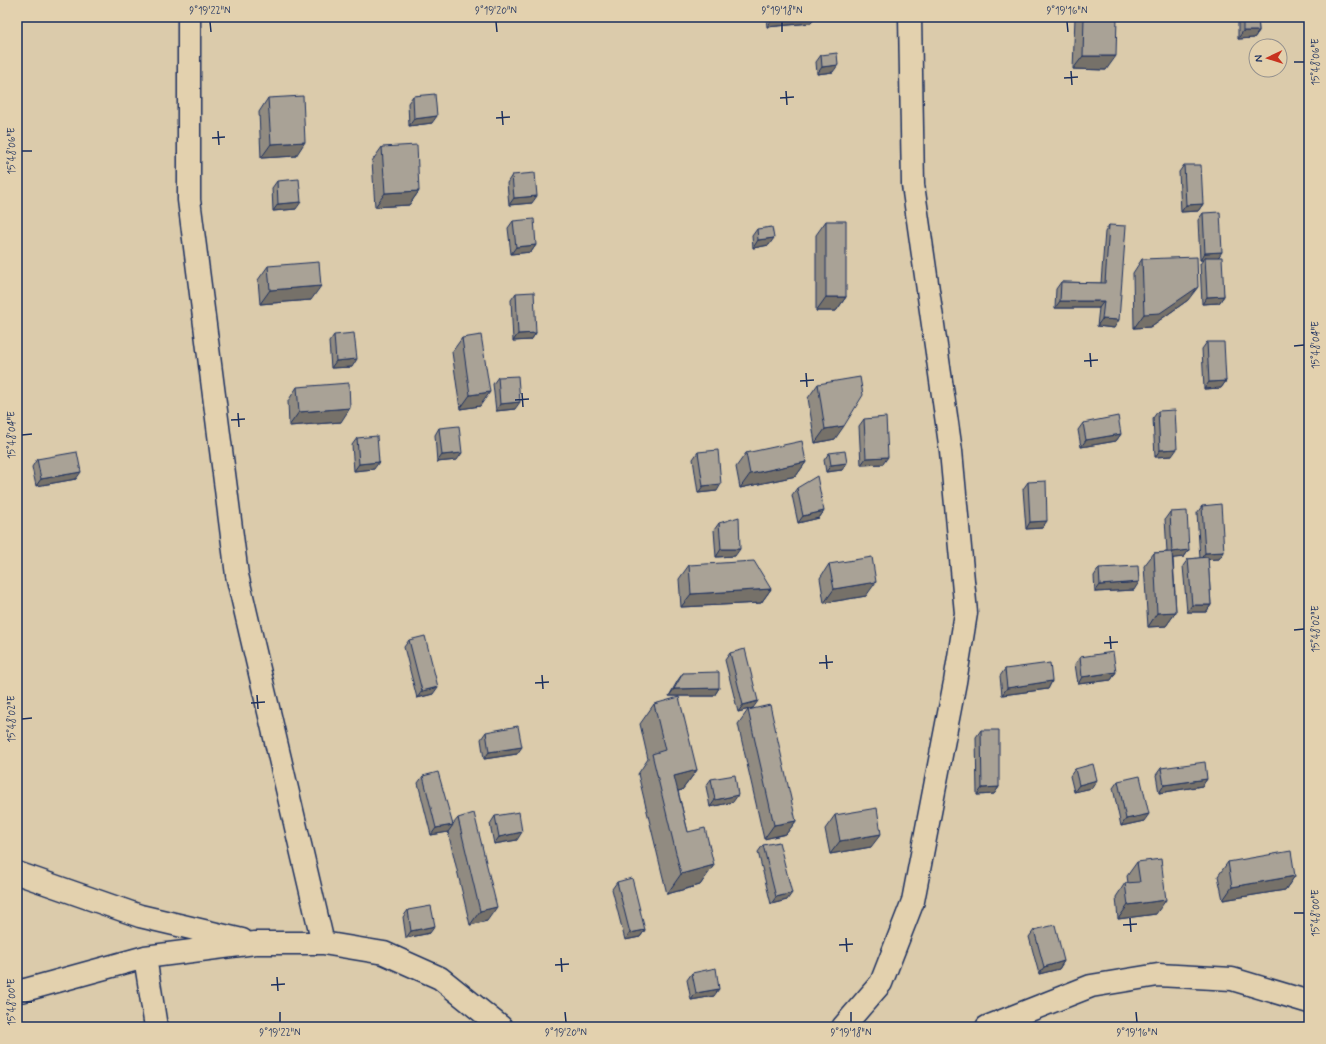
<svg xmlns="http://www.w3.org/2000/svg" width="1326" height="1044" font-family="Mynerve,sans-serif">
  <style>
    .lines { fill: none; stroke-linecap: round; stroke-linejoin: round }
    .minor-casing { stroke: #1b2f5e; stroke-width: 25 }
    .minor { stroke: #e3d1ae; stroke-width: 22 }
    .wall { fill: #918b81; stroke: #1b2f5e }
    .shaded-wall { fill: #767169; stroke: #1b2f5e }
    .building { fill: #a9a296; stroke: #1b2f5e }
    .ticks { fill: none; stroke: #1b2f5e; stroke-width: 1.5 }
    .neatline { fill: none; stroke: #1b2f5e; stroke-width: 1.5 }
    .ticks-label { font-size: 10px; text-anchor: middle; fill: #1b2f5e }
  </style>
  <rect width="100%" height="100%" fill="#dbcbab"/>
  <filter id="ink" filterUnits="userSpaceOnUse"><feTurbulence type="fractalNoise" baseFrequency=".025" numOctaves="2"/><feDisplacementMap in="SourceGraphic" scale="8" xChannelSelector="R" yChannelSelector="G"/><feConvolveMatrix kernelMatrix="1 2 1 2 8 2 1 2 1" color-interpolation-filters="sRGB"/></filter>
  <g filter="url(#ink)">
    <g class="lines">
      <defs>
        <path id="minor" d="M189 17V200L237 575 323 943
          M17 873 140 916 242 940
          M145 957 156 1027
          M17 991 25 990 145 957 255 943H323L384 953 440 978 501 1027
          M843 1027 881 983 913 901 955 682 966 613 951 451 913 185 910 17
          M987 1027 1091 986 1158 975 1232 979 1309 1002"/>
      </defs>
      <!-- minor casing -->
      <use href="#minor" class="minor-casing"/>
      <!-- minor -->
      <use href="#minor" class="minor"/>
    </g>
    <!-- wall -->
    <path class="wall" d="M766 17H815L811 23 767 27Z
      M1075 17H1117L1106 70 1073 69Z
      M1238 17H1258L1259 31 1254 38 1238 39Z
      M821 55 833 72 817 74 816 62Z
      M413 96 432 123 409 126 408 103Z
      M268 98 296 156 261 158 259 112Z
      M382 147 419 191 409 205 375 207 372 161Z
      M1184 165 1203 204 1198 211 1181 212 1179 172Z
      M512 175 532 203 509 205 507 183Z
      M277 181 296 209 273 211 272 188Z
      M1203 213 1219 257 1224 296 1219 303 1202 304 1200 264 1203 260H1200L1198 220Z
      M513 221 536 245 531 252 511 254 508 228Z
      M826 221 846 297 836 311H816V235Z
      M1109 225 1114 328 1097 326 1099 308H1055L1056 289 1061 282 1101 283 1105 232Z
      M757 229 769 245 753 248 752 236Z
      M1142 259 1188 300 1150 327 1134 328 1133 273Z
      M268 266 311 300 260 304 258 280Z
      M516 293 536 333 531 340 513 341 511 300Z
      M334 335 352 367 331 368 329 342Z
      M462 338 480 406 460 409 452 352Z
      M1207 342 1226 381 1221 388 1204 389 1202 349Z
      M498 377 515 409 496 411 493 384Z
      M818 384 835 439 815 443 808 398Z
      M297 387 341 422 289 426 288 401Z
      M1158 411 1172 456 1155 457 1153 418Z
      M864 419 883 464 861 465 859 426Z
      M1083 423 1121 434 1116 441 1081 447 1078 430Z
      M439 428 457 460 437 462 435 435Z
      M357 438 374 469 354 471 352 445Z
      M698 452 717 491 698 493 693 459Z
      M746 453 806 462 796 476 740 488 736 467Z
      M829 453 842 470 826 472 824 460Z
      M37 459 76 479 36 486 32 467Z
      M1028 482 1042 528 1026 529 1023 489Z
      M797 488 824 511 819 518 798 523 792 495Z
      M1202 506 1224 552 1219 559H1208L1211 605 1206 612H1187L1183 566 1188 559 1200 558 1197 513Z
      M1170 512 1189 550 1184 557 1173 558 1176 612 1166 626 1148 627 1144 566 1154 553 1167 552 1165 519Z
      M719 523 735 556 716 557 714 530Z
      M829 564 866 596 824 603 820 578Z
      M689 565 771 589 761 603 681 607 679 579Z
      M1099 568 1134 590 1095 592 1094 576Z
      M409 640 433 694 417 698 404 647Z
      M730 653 753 708 738 712 725 660Z
      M1080 657 1116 672 1111 680 1078 684 1075 664Z
      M1005 669 1052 681 1048 689 1002 695 1000 676Z
      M683 673 719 688 714 696H669L678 680Z
      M654 704 697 770 682 790 678 791 688 832 714 865 700 885 667 894 638 774 648 759 640 724Z
      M748 710 796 821 786 834 764 839 738 724Z
      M981 730 999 787 994 794 977 795 976 737Z
      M486 732 517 754 484 759 481 739Z
      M1161 768 1207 779 1202 786 1159 793 1156 775Z
      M1075 769 1092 788 1074 792 1070 776Z
      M423 776 453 824 458 818 487 921 470 925 448 832 431 835 418 783Z
      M711 779 733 802 710 807 706 786Z
      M1118 781 1144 821 1121 826 1113 788Z
      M835 815 871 847 830 854 825 829Z
      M495 816 517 840 494 844 490 824Z
      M763 845 787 900 771 904 758 852Z
      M1137 862 1156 914 1118 919 1116 897 1125 883H1128L1127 876Z
      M1228 862 1295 876 1285 890 1223 900 1218 876Z
      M617 882 645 930 640 937 625 940 612 889Z
      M408 910 430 933 406 938 403 917Z
      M1034 930 1064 961 1059 969 1039 974 1029 937Z
      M692 973 714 996 691 1000 687 980Z"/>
    <!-- shaded-wall -->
    <path class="shaded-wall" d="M774 17H815L811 23 767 27Z
      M1243 31H1259L1254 38 1238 39Z
      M1083 56H1116L1106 70 1073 69Z
      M838 65 833 72 817 74 822 67Z
      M437 116 432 123 409 126 414 119Z
      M305 142 296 156 261 158 271 144Z
      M419 191 409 205 375 207 385 193Z
      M537 196 532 203 509 205 514 198Z
      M301 202 296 209 273 211 278 204Z
      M1203 204 1198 211 1181 212 1186 205Z
      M774 238 769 245 753 248 758 240Z
      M536 245 531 252 511 254 516 247Z
      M1222 252 1217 259 1205 257 1203 260H1200L1205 253Z
      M321 286 311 300 260 304 270 290Z
      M1198 287 1188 300 1150 327 1134 328 1144 314Z
      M1224 296 1219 303 1202 304 1207 297Z
      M826 297H846L836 311H816Z
      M1060 301H1104L1099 308H1055Z
      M1102 319 1119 320 1114 328 1097 326Z
      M536 333 531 340 513 341 518 334Z
      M357 359 352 367 331 368 336 361Z
      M1226 381 1221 388 1204 389 1209 382Z
      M490 392 480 406 460 409 470 395Z
      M520 402 515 409 496 411 500 404Z
      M350 408 341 422 289 426 299 412Z
      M844 426 835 439 815 443 825 429Z
      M1121 434 1116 441 1081 447 1086 440Z
      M1177 449 1172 456 1155 457 1160 450Z
      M462 453 457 460 437 462 442 455Z
      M888 457 883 464 861 465 866 458Z
      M379 462 374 469 354 471 359 464Z
      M806 462 796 476 740 488 750 474Z
      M847 463 842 470 826 472 831 465Z
      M81 472 76 479 36 486 41 479Z
      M721 484 717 491 698 493 703 486Z
      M824 511 819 518 798 523 803 516Z
      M1047 521 1042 528 1026 529 1030 522Z
      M721 549H740L735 556 716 557Z
      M1189 550 1184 557 1167 559 1172 552Z
      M1224 552 1219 559 1200 560 1205 553Z
      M876 582 866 596 824 603 834 589Z
      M1139 582 1134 590 1095 592 1100 585Z
      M771 589 761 603 681 607 691 594Z
      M1192 605H1211L1206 612H1187Z
      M1176 612 1166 626 1148 627 1157 613Z
      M1116 672 1111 680 1078 684 1082 677Z
      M1052 681 1048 689 1002 695 1007 688Z
      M438 687 433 694 417 698 422 691Z
      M719 688 714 696H669L674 689Z
      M758 701 753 708 738 712 743 705Z
      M522 747 517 754 484 759 489 752Z
      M697 770 682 790 662 795 674 776Z
      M1207 779 1202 786 1159 793 1164 785Z
      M1097 780 1092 788 1074 792 1079 785Z
      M999 787 994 794 977 795 982 788Z
      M738 795 733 802 710 807 715 800Z
      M1149 814 1144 821 1121 826 1126 819Z
      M796 821 786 834 764 839 774 825Z
      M453 825 448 832 431 835 436 828Z
      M522 832 517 840 494 844 499 837Z
      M881 834 871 847 830 854 840 841Z
      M714 865 700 885 667 894 681 874Z
      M1295 876 1285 890 1223 900 1232 887Z
      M792 893 787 900 771 904 776 897Z
      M1166 900 1156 914 1118 919 1128 905Z
      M497 907 487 921 470 925 480 911Z
      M435 926 430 933 406 938 411 931Z
      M645 930 640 937 625 940 630 933Z
      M1064 961 1059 969 1039 974 1044 967Z
      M719 989 714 996 691 1000 696 993Z"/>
    <!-- building -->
    <path class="building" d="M1084 17H1117L1116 56H1083Z
      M1243 17H1258L1259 31H1243Z
      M837 53 838 65 822 67 821 55Z
      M435 94 437 116 414 119 413 96Z
      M303 96 305 142 271 144 268 98Z
      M417 145 419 191 385 193 382 147Z
      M1184 165H1201L1203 204 1186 205Z
      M535 173 537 196 514 198 512 175Z
      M299 179 301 202 278 204 277 181Z
      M1220 212 1222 252 1205 253 1203 213Z
      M534 219 536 245 516 247 513 221Z
      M826 221H846V297H826Z
      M1109 225 1126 226 1119 320 1102 319 1104 301H1060L1061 282 1105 283Z
      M772 227 774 238 758 240 757 229Z
      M1197 257 1198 287 1160 313 1144 314 1142 259Z
      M1205 257H1222L1224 296 1207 297Z
      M319 262 321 286 270 290 268 266Z
      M534 292 536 333 518 334 516 293Z
      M354 333 357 359 336 361 334 335Z
      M481 335 490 392 470 395 462 338Z
      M1207 342H1224L1226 381 1209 382Z
      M518 376 520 402 500 404 498 377Z
      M860 377 863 395 844 426 825 429 818 384Z
      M349 383 350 408 299 412 297 387Z
      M1175 410 1177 449 1160 450 1158 411Z
      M1118 416 1121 434 1086 440 1083 423Z
      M886 417 888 457 866 458 864 419Z
      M459 426 462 453 442 455 439 428Z
      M377 436 379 462 359 464 357 438Z
      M802 441 806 462 750 474 746 453Z
      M718 450 721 484 703 486 698 452Z
      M845 451 847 463 831 465 829 453Z
      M77 452 81 472 41 479 37 459Z
      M817 476 824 511 803 516 797 488Z
      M1046 481 1047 521 1030 522 1028 482Z
      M1221 504 1224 552 1205 553 1202 506Z
      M1187 511 1189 550 1172 552 1170 512Z
      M739 517 740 549H721L719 523Z
      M1172 552 1176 612 1157 613 1154 553Z
      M872 557 876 582 834 589 829 564Z
      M1208 557 1211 605H1192L1188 559Z
      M754 561 771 589 691 594 689 565Z
      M1138 566 1139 582 1100 585 1099 568Z
      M425 636 438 687 422 691 409 640Z
      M745 649 758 701 743 705 730 653Z
      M1113 652 1116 672 1082 677 1080 657Z
      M1050 663 1052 681 1007 688 1005 669Z
      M719 672V688L674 689 683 673Z
      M679 697 697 770 674 776 688 832 705 828 714 865 681 874 652 754 665 750 654 704Z
      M770 705 796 821 774 825 748 710Z
      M518 726 522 747 489 752 486 732Z
      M981 730H999V787L982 788Z
      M1205 762 1207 779 1164 785 1161 768Z
      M1093 764 1097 780 1079 785 1075 769Z
      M438 772 453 825 436 828 423 776Z
      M735 775 738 795 715 800 711 779Z
      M1140 776 1149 814 1126 819 1118 781Z
      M877 808 881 834 840 841 835 815Z
      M519 812 522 832 499 837 495 816Z
      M474 813 497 907 480 911 458 818Z
      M779 842 792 893 776 897 763 845Z
      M1291 851 1295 876 1232 887 1228 862Z
      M1161 859 1166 900 1128 905 1125 883 1140 882 1137 862Z
      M632 878 645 930 630 933 617 882Z
      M431 906 435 926 411 931 408 910Z
      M1055 925 1064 961 1044 967 1034 930Z
      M716 968 719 989 696 993 692 973Z"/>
  </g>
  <!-- ticks -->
  <path class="ticks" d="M210 22 211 32M496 22 497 32M782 22V32M1067 22 1068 32M1294 62H1304M1071 71 1072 85M1064 78 1078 77M786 91 787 105M780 98 794 97M502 111 503 125M496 118 510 117M218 131 219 145M212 138 225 137M22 151H32M1294 346 1304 345M1090 353 1091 367M1084 361 1098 360M806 373 807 387M800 381 814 380M522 393 523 407M515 400 529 399M238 413 239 427M231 420 245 419M22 435 32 434M1294 630 1304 629M1110 636 1111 649M1104 643 1118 642M826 655 827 669M819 663 833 662M542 675 543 689M535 683 549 682M257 695 258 709M251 703 265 702M22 719 32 718M1294 913H1304M1130 918 1131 932M1123 925 1137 924M846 938 847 952M839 945 853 944M561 958 562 972M555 965 569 964M277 977 278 991M271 985 285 984M22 1002H32M280 1012V1022M565 1012 566 1022M851 1012V1022M1136 1012 1137 1022"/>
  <!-- margin -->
  <rect width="1326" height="1044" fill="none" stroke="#e3d1ae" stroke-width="44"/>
  <!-- north arrow -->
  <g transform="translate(1268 58) rotate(266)"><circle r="19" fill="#e3d1ae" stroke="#93908e"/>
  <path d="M0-3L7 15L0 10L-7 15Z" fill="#c8321e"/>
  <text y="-6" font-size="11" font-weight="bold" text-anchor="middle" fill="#1b2f5e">N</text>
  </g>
  <rect x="22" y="22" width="1282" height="1000" class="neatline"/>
  <g class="ticks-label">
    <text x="210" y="14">9°19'22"N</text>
    <text x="496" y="14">9°19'20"N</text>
    <text x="782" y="14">9°19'18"N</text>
    <text x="1067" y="14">9°19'16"N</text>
    <text transform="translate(1315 62) rotate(-90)" y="4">15°48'06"E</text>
    <text transform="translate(11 151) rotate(-90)" y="4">15°48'06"E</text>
    <text transform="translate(1315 345) rotate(-90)" y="4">15°48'04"E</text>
    <text transform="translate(11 435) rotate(-90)" y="4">15°48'04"E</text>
    <text transform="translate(1315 629) rotate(-90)" y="4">15°48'02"E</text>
    <text transform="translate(11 719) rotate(-90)" y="4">15°48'02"E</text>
    <text transform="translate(1315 913) rotate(-90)" y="4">15°48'00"E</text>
    <text transform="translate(11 1002) rotate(-90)" y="4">15°48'00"E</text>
    <text x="280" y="1036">9°19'22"N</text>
    <text x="566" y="1036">9°19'20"N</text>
    <text x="851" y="1036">9°19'18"N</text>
    <text x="1137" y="1036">9°19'16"N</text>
  </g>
</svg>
